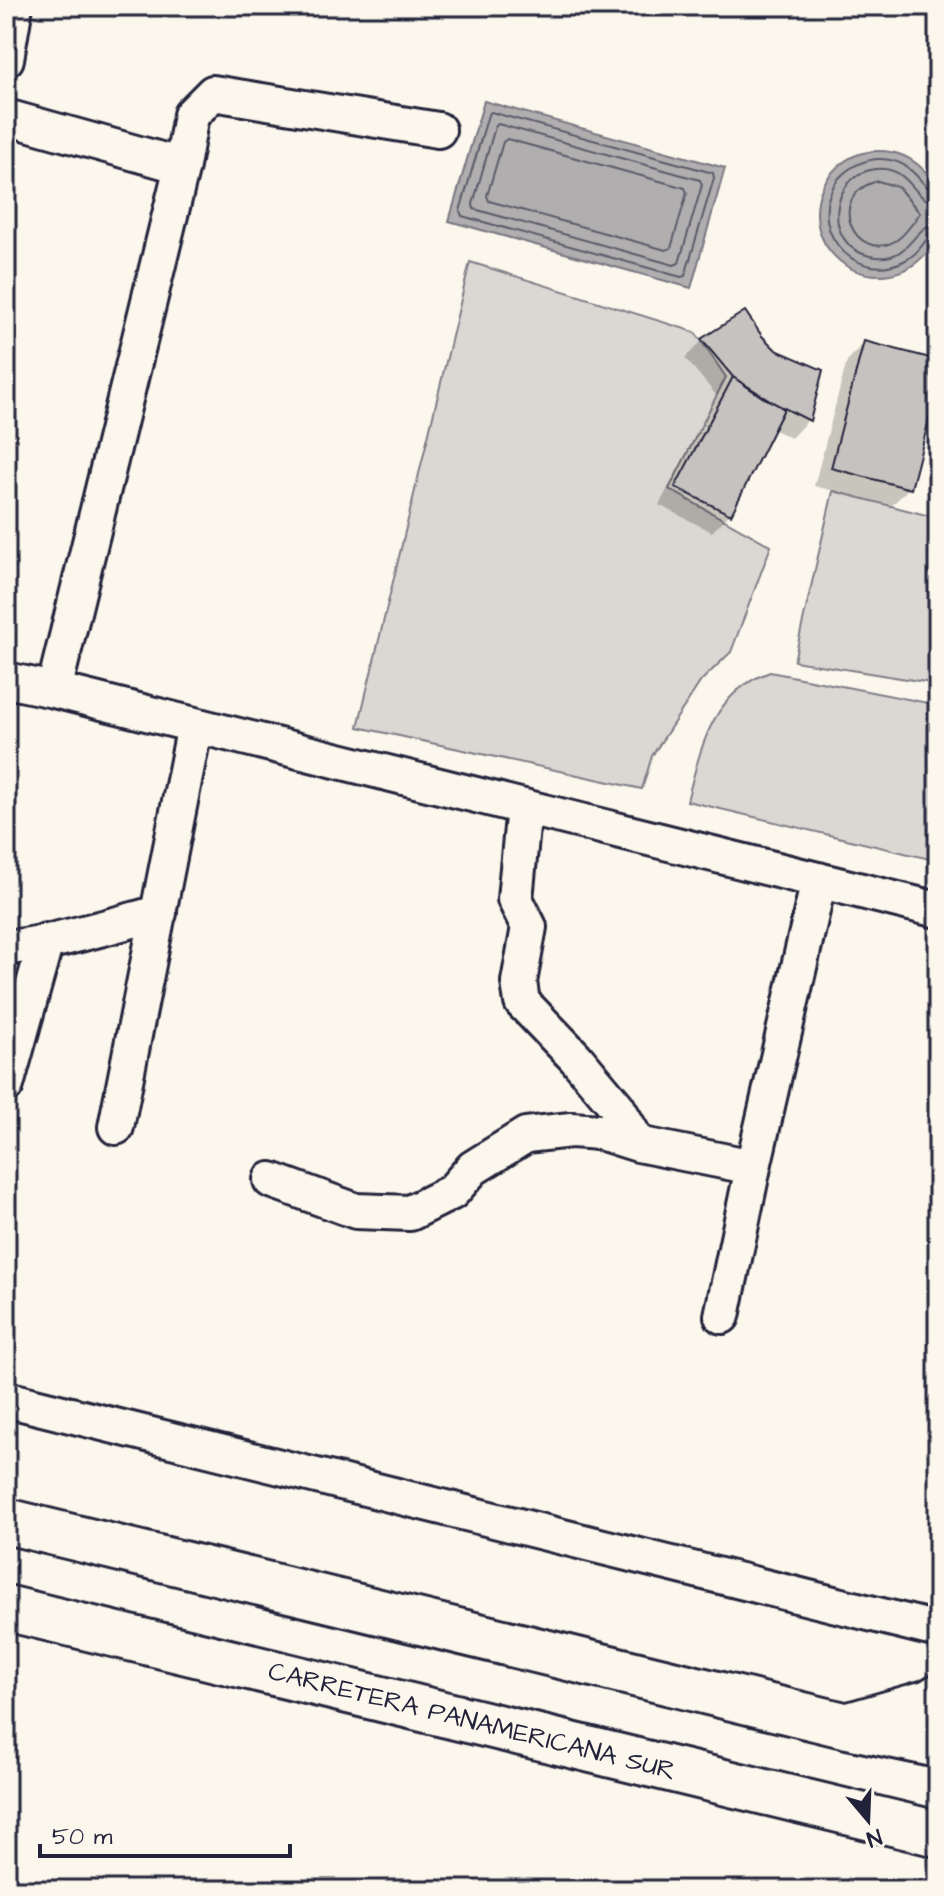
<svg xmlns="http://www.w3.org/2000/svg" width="944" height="1896" font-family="'Architects Daughter',sans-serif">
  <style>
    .green { fill: #dbd8d3; stroke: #7e7d87; stroke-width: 2 }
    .water { fill: #b1aeb0; stroke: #787681; stroke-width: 2 }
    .shadow { fill: #0003 }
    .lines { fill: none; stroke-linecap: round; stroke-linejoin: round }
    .shore { stroke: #5b5a6a; stroke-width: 2 }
    .building { fill: #c6c2c0; stroke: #22223b; stroke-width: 2 }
    .minor-casing { stroke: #22223b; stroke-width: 40 }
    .highway-casing { stroke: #22223b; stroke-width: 50 }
    .minor { stroke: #fbf7ec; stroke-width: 34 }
    .highway { stroke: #fbf7ec; stroke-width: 44 }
    .labels { text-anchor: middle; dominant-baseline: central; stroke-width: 6; stroke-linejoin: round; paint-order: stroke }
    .street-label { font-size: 26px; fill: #22223b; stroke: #fbf7ec }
  </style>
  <rect width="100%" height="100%" fill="#fbf7ec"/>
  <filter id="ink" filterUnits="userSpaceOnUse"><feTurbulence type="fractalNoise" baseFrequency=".0125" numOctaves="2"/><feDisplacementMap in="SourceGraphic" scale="16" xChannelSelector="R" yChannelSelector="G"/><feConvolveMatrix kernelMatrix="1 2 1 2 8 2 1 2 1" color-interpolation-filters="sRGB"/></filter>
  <g filter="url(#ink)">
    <!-- green -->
    <path class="green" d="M470 262 695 332 726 377 669 489 771 546 731 652 701 681 652 756 642 789 358 727Z
      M833 491 926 515H938V684L794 661Z
      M770 672 938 705V861L687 801C701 748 711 693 770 672Z"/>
    <!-- water -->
    <path class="water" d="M484 101 725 168 691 288 449 221Z
      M817 213a62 62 0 1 1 124 0a62 62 0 1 1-124 0Z"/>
    <!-- shadow -->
    <path class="shadow" d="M760 337 775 351 821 371 808 420 791 438 772 429 730 514 712 532 659 505 717 396 685 358 702 341Z
      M864 343 938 362V377L909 488 892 505 814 486 847 361Z"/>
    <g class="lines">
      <!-- shore -->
      <path class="shore" d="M491 112 713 173 714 178 685 276 681 277 462 216 460 211 488 115Z
        M498 124 700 180 702 185 679 263 674 265 474 209 473 204 495 127Z
        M507 139 685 188 687 193 671 248 666 250 489 201 487 196 503 142Z
        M878 181 898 187 920 213C914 221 905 236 895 241 855 264 823 195 878 181Z
        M938 193C921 191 915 157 877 159 863 160 848 168 839 178 803 223 851 286 904 261 916 256 922 245 930 235L938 233
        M938 203C912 202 912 166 876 169 829 174 822 246 870 256 911 265 911 225 938 223"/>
    </g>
    <!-- building -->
    <path class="building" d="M745 311 762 336 776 350 823 370 810 421 762 397 733 377 701 339Z
      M864 341 938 360V385L911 489 831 468Z
      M733 377 784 409 731 515 675 487Z"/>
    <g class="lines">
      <defs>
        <path id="minor" d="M6 59 15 6
          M6 117 182 166
          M6 680 54 690 938 910
          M54 690 182 166 191 115 213 93 438 130
          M524 807 515 899 529 927 519 982 522 1002 575 1057 617 1107 638 1144
          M6 946C27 951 131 920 159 913
          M6 1085 46 941
          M116 1127 195 725
          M271 1180 356 1211 410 1213 452 1192 473 1168 526 1135 571 1130 600 1132 638 1144 753 1167
          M722 1316 753 1167 819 880
          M6 1399 938 1630"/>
        <path id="highway" d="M6 1521 848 1726 938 1745
          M6 1608 938 1834
          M853 1724 930 1702 938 1697"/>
      </defs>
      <!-- minor casing -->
      <use href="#minor" class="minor-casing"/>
      <!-- highway casing -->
      <use href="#highway" class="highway-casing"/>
      <!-- minor -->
      <use href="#minor" class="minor"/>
      <!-- highway -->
      <use href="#highway" class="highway"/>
    </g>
  </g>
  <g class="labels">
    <!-- street labels -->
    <g class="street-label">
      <text transform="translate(472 1721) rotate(14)">CARRETERA PANAMERICANA SUR</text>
    </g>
  </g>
  <!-- margin -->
  <rect width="944" height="1896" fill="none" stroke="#fbf7ec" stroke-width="32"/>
  <rect x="16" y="16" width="912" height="1864" fill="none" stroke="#22223b" stroke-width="3" filter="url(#ink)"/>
  <!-- north arrow -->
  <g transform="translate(868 1820) rotate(161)" stroke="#fbf7ec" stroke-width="6" paint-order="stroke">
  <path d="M0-6L14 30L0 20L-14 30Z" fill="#22223b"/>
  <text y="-12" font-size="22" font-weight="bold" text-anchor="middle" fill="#22223b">N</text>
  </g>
  <!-- scale -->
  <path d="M40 1844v12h250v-12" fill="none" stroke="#22223b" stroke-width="4"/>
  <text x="52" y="1844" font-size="24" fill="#22223b" stroke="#fbf7ec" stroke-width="6" paint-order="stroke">50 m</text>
</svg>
